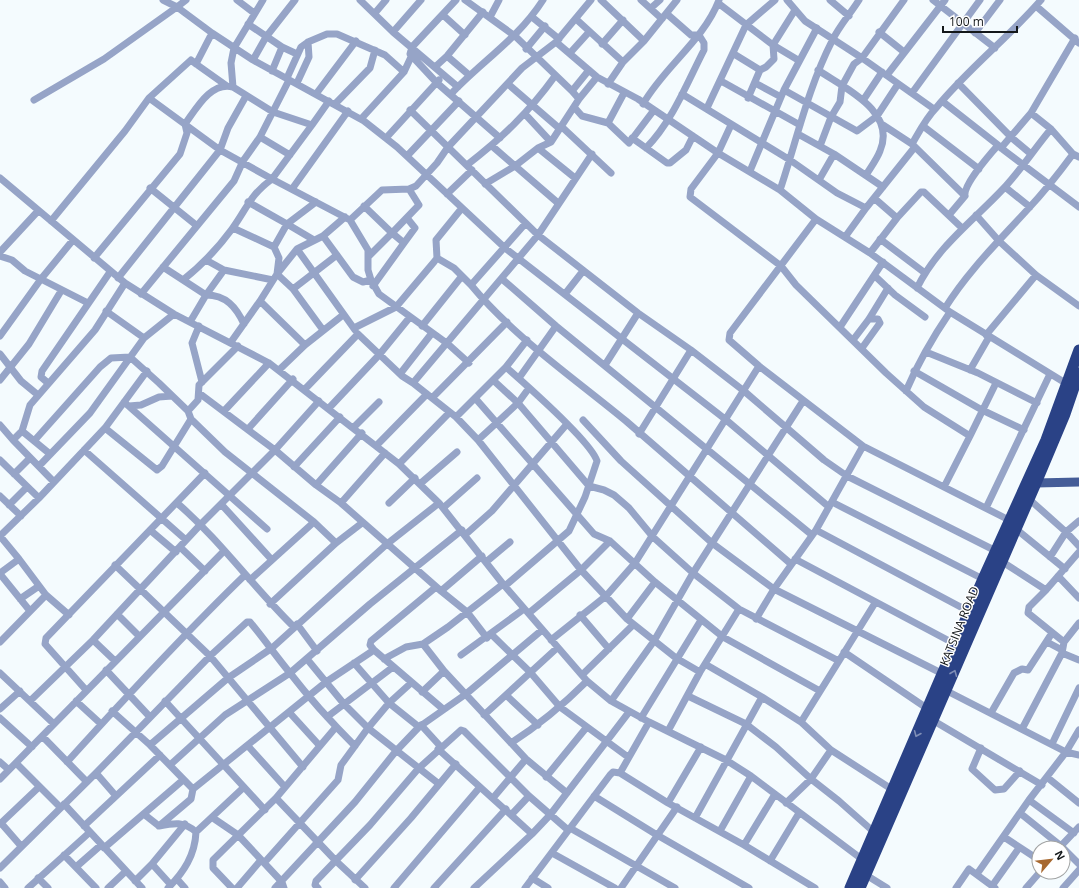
<svg xmlns="http://www.w3.org/2000/svg" width="1079" height="888" font-family="'Open Sans',sans-serif">
  <style>
    .lines { fill: none; stroke-linecap: round; stroke-linejoin: round }
    .minor { stroke: #96a4c7; stroke-width: 7 }
    .major { stroke: #455d98; stroke-width: 9 }
    .highway { stroke: #2a4286; stroke-width: 11 }
    .oneway { stroke: #7f8eb6 }
    .labels { text-anchor: middle; dominant-baseline: central; stroke-width: 3; stroke-linejoin: round; paint-order: stroke }
    .street-label { font-size: 12px; fill: #14181a; stroke: #fff }
  </style>
  <rect width="100%" height="100%" fill="#f4fbfe"/>
  <g class="lines">
    <!-- minor -->
    <path class="minor" d="M163 0 177 7 186 0
      M237 0 254 13
      M360 0 393 32 458 87
      M456 0 412 47 410 54 437 83 500 138
      M465 0 515 36 572 91 579 99 574 107 582 116 608 123 629 143 654 110
      M601 0 644 41
      M641 0 662 19
      M787 0 805 21 862 58 934 109
      M830 0 849 16
      M933 0 995 48
      M718 3 773 45 798 60
      M1036 6 1079 43
      M651 8 660 0
      M375 13 386 0
      M667 14 691 35H699
      M443 15 465 35
      M490 17 499 0
      M532 17 559 39
      M576 19 623 62 644 41 677 0
      M248 24 282 47 297 54
      M393 32 421 0
      M879 32 904 52
      M975 33 1000 0
      M1075 38 1031 113 1001 148 1079 207
      M556 42 597 77 638 99 718 153 780 190 816 219 870 253 950 312 1067 384
      M602 44 623 20
      M526 49 545 26
      M570 53 589 32
      M734 54 760 70
      M447 56 469 75
      M253 60 266 37 295 0
      M196 64 227 86
      M435 67 447 56 483 12
      M818 70C844 88 897 111 880 151 877 159 871 167 866 175
      M272 71 282 47
      M887 75 945 0
      M287 78 301 47 308 42 327 34H337L385 55 404 72
      M721 81 800 125
      M297 83 309 57 308 42
      M755 83 781 97
      M958 83 1012 138 1031 154
      M508 84 560 129
      M608 84 623 62
      M233 87 231 63 234 48 263 0
      M784 90 857 131 877 116 898 84
      M572 91 589 70
      M912 93 980 0
      M316 94 356 41
      M451 94C481 62 519 38 543 0
      M682 94 790 160 837 193 866 208
      M149 98 220 150 272 179 312 125
      M748 98 760 70 766 67 774 59 773 45 795 10
      M864 99 882 72
      M34 100 104 59 177 7 212 33 253 60 364 121 397 147 505 248 725 419 829 507
      M942 101 998 145
      M335 104 370 68 375 50
      M643 104C664 67 704 40 719 0
      M707 108 746 25 775 0
      M410 110 538 235 638 313 691 350 744 391 824 460 847 476 996 551
      M1031 113 1051 129 1073 154 1079 157
      M525 114 551 142
      M361 119 404 72 411 57
      M608 123 624 93
      M185 124C196 109 211 81 233 87L273 112 312 125 329 101
      M731 125 718 153 691 189 690 197 781 266 796 285 886 373 924 407 970 436 944 487
      M883 125 912 144 965 196
      M923 126 979 169
      M562 127 611 173
      M798 134 834 154 883 187
      M260 137 290 155
      M386 138 439 80
      M632 138 667 163H670L686 150 693 136
      M912 144C919 132 926 118 936 108 968 69 1008 38 1041 0
      M492 146 558 203
      M820 146 831 117 840 102 842 86 854 64 862 58 904 0
      M538 148 575 178
      M646 148C672 122 687 83 704 50V43L699 35
      M407 156 459 101
      M467 165C502 138 529 112 555 76
      M750 171 784 90 817 28
      M0 178 125 283 174 314 269 363 399 464 439 503 503 584 587 681 611 701 649 722 726 760 751 776 863 860
      M819 180 834 154
      M485 184 515 166 538 148 551 142 579 99 597 77
      M1005 187 1030 207
      M150 188 196 225
      M292 189 348 111
      M780 190C797 139 808 88 832 41 839 26 851 13 859 0
      M447 194 472 170
      M874 198 897 218
      M248 202 287 224 316 202
      M364 206 392 233 369 256
      M949 215 965 196C963 184 990 155 998 145L1001 148
      M976 215 999 241 1036 275 1079 306
      M816 219 736 325 730 333 729 340 759 366 863 446 1009 520
      M350 220 382 190 409 189 416 186 437 163 448 147 522 68 556 42 591 0
      M51 221 125 131 149 98 191 60 196 64 212 33
      M525 224 471 285C514 337 574 378 626 421 681 468 736 517 791 564
      M233 228 274 247 287 224 314 240
      M323 236 353 277 363 282 371 280
      M845 237 866 208 914 148
      M880 239 925 273
      M404 243 415 228 407 218
      M274 247 279 258 277 274 293 289 323 330
      M297 249 355 330
      M0 252 38 211
      M870 253 897 218 921 192H924L962 228
      M0 256 12 260 25 271 88 303
      M94 258 180 154 187 133 185 124
      M437 258 454 268 471 285
      M206 260 224 270 206 295C226 295 236 307 244 324
      M163 267 183 280C202 265 218 248 232 229 248 207 249 196 272 179L350 220 368 250V270L371 280 379 294 448 344 469 363
      M224 270 273 280
      M875 276 895 295 925 317
      M118 278 220 150 228 128 246 96
      M502 279 556 326 812 535
      M183 280 206 295 190 322
      M373 286 404 243 392 233 419 205 409 189
      M917 288C937 247 973 221 1003 189 1020 171 1035 148 1051 129
      M293 289 337 255
      M141 294 234 181 243 161 260 137 289 80
      M565 294 583 271
      M260 301 277 274 297 249 323 236 345 217
      M945 308C968 271 999 241 1028 209 1045 191 1059 173 1073 154
      M106 311 144 338
      M199 326 192 343 202 382
      M422 326 462 276
      M840 327 883 262
      M354 328 396 307 434 262 437 258 436 240 462 208
      M986 335 1036 275
      M0 336 41 279 73 240
      M853 340 869 319 888 288
      M231 342 260 301 305 345
      M862 348 880 323 878 319H869
      M926 352 978 373 1037 403
      M0 354 21 381 38 395
      M605 365 638 313
      M506 367 456 417 478 440 581 570 627 619 676 658 700 672
      M279 370 305 345 343 315
      M970 370 989 337
      M914 371 982 410 1024 430
      M400 374 432 333
      M519 378 556 326
      M0 380 29 344 61 291
      M493 380 518 403 589 486 604 490 614 495 629 508 653 537 693 573 739 609 839 661
      M48 383 41 377 42 371 110 272
      M305 389 358 334 402 376 413 383
      M906 391C918 363 933 337 950 312
      M199 393 275 450 316 485 341 503 441 591 467 612 487 638
      M432 398 507 322
      M475 398 594 534 610 541 655 582 723 637 820 691
      M124 402 267 529
      M129 406 141 405 159 397 172 396
      M329 408 379 355 410 317
      M188 411 198 400 199 385 238 346
      M224 411 269 363
      M456 417 413 383 538 235 592 154
      M583 420 621 461 712 543 774 589 943 674
      M0 425 13 440 54 482
      M354 427 379 402
      M105 428 157 470 162 466 191 419
      M248 429 293 379
      M22 431 50 454
      M639 434 691 350
      M970 436 996 383
      M13 440 22 431 30 405 95 330 125 283
      M478 440 518 403 529 388
      M34 441 100 367 111 358 130 357 159 383 188 411 191 419 225 452 314 522 336 543
      M377 445 427 394
      M84 450 186 540
      M0 460 39 498
      M399 464 449 413
      M39 466 90 413 144 338 174 314
      M294 467 340 417
      M14 474 30 458
      M421 483 457 452
      M316 485 362 433
      M0 496 21 516
      M1029 499 1066 532 1079 546
      M832 502 983 579
      M177 503C220 540 253 587 294 627
      M341 503 385 453
      M389 503 415 478
      M221 504 272 560
      M9 505 27 487
      M443 508 477 478
      M986 508 1050 374
      M1016 529 1065 569
      M150 530 176 552
      M816 530 970 612
      M465 535 492 511 567 424
      M0 536 39 498 105 428 147 371
      M0 536 19 559 46 595 69 615
      M180 547 205 571
      M1050 557 1066 532 1079 521
      M795 559 955 644
      M1001 561 1046 590 1029 607 1028 613 1064 642
      M486 562 510 542
      M115 565 210 656 303 767
      M0 573 19 559
      M0 574 30 611
      M1058 576 1079 598
      M250 580 314 522
      M505 586 569 531 585 497 597 461C591 441 524 383 506 367L527 340
      M436 587 371 641 370 645 374 650 443 709
      M1046 590 1079 552
      M441 591 482 556
      M20 599 39 586
      M270 604 336 543 362 523
      M529 613 581 570 610 541
      M117 614 139 636
      M580 615 609 649
      M627 619 655 582
      M756 619 774 589 816 530 863 446
      M297 624 317 651
      M491 634 530 672 560 707 628 757
      M93 640 115 661
      M551 640 606 596 635 563 759 366
      M0 642 46 595
      M1047 642 1062 650
      M423 644 444 671 526 759 567 793
      M844 652 928 709
      M1062 653 1079 660
      M461 655 524 609
      M307 659 344 704 368 728 439 784
      M384 659 406 647 423 644 448 627 503 584
      M354 663 389 703 419 727
      M705 664 762 697 801 722 831 750 893 790
      M106 670 150 717
      M0 673 54 724
      M582 675 633 625
      M86 690 45 644 46 638 205 473
      M947 691 1066 752 1079 755
      M422 692 444 671
      M506 695 538 725
      M688 696 746 724 776 747 811 779 839 801 875 833
      M30 701 93 640 201 524 275 450 319 401
      M76 701 101 724
      M165 701 265 810
      M611 701 654 641 693 573 803 401
      M0 709 20 691
      M112 711 150 745 193 789
      M289 712 319 745
      M991 713 1014 673 1022 669 1028 670 1052 633
      M484 715 557 648
      M327 717 393 667
      M0 718 32 747
      M641 718 701 620
      M934 721 1042 785
      M801 722 875 603
      M421 725 441 747
      M1022 729 1062 653 1064 642 1079 623
      M668 731 700 672 739 609
      M43 737 87 782
      M511 743C539 725 563 705 587 681
      M1052 744 1079 688
      M150 745 228 678 272 648 387 544 439 503
      M248 746 285 787
      M981 748 972 769 995 790 1004 789 1020 771
      M438 749 532 834
      M0 762 9 770
      M67 762C125 698 183 635 245 575
      M16 763 60 807
      M170 765 225 715 290 673 370 604 462 530
      M96 773 116 796
      M620 773 649 722
      M546 777 586 728
      M1048 778 1079 803
      M0 779 224 551
      M193 789 326 682 374 650
      M594 796 657 835 749 888
      M276 798 336 861 365 888
      M493 798 526 759
      M1029 800 1074 833
      M668 803 701 747
      M786 803 811 779 831 750
      M64 804 142 888
      M1020 813 1061 846 1079 864
      M512 814 529 796
      M145 815 159 826 191 799 193 789
      M213 818 238 835 282 882 284 888
      M695 818 762 697
      M1 823 21 846
      M0 824 39 787
      M84 826 160 755
      M159 826C174 823 184 821 196 832 195 855 184 872 168 888
      M570 828 675 888
      M720 831 751 776
      M196 832 243 788
      M1004 837 1039 860
      M744 845 775 794
      M104 848 183 780
      M1059 848 1079 827
      M552 853 615 888
      M64 855 96 888
      M770 861 799 813
      M264 863 338 780 341 765 368 728 389 703 411 683
      M152 864 171 885
      M76 867 101 845
      M0 868 96 773 210 656 247 622H250C264 639 276 656 290 673 310 699 332 723 355 746
      M977 874 1029 800 1066 752 1079 730
      M866 875 887 888
      M38 878 48 888
      M532 878 548 888
      M177 879 185 888
      M355 880 411 818 456 764
      M135 881 152 864 185 824
      M0 882 5 888
      M992 886 1019 848
      M28 888 90 832
      M108 888 126 871
      M232 888 213 868V860L276 798 336 727
      M237 888 261 860
      M275 888 355 802 396 751 419 727 466 694 542 630
      M318 888 315 885 316 881 370 825 418 769 461 730 464 731 529 796 568 830
      M394 888 480 787
      M434 888 506 809
      M474 888 532 834 550 815 629 712
      M525 888 610 775 613 772 620 773 668 803 744 845 815 888
      M621 888 677 807
      M956 888 969 869 995 888
      M1026 888 1040 872
      M1063 888 1079 870"/>
    <!-- major -->
    <path class="major" d="M1031 481 1036 483 1079 482"/>
    <!-- highway -->
    <path class="highway" d="M850 888 983 579 1046 440 1079 350
      M860 888 1036 483 1065 414 1079 373"/>
  </g>
  <!-- one-way arrows -->
  <defs><path id="oneway-chevron" d="M-2-3.5L2.5 0L-2 3.5" fill="none" stroke-width="1.6" stroke-linecap="round" stroke-linejoin="round"/></defs>
  <g class="oneway">
    <use href="#oneway-chevron" transform="translate(954 673) rotate(-68)"/>
    <use href="#oneway-chevron" transform="translate(917 734) rotate(113)"/>
  </g>
  <g class="labels">
    <!-- street labels -->
    <g class="street-label">
      <text transform="translate(959 626) rotate(-68)">KATSINA ROAD</text>
    </g>
  </g>
  <!-- north arrow -->
  <g transform="translate(1051 860) rotate(62)"><circle r="19" fill="#ffffff" stroke="#a1a3a3"/>
  <path d="M0-3L7 15L0 10L-7 15Z" fill="#a7682f"/>
  <text y="-6" font-size="11" font-weight="bold" text-anchor="middle" fill="#14181a">N</text>
  </g>
  <!-- scale -->
  <path d="M943 26v6h74v-6" fill="none" stroke="#14181a" stroke-width="2"/>
  <text x="949" y="26" font-size="12" fill="#14181a" stroke="#ffffff" stroke-width="3" paint-order="stroke">100 m</text>
</svg>
